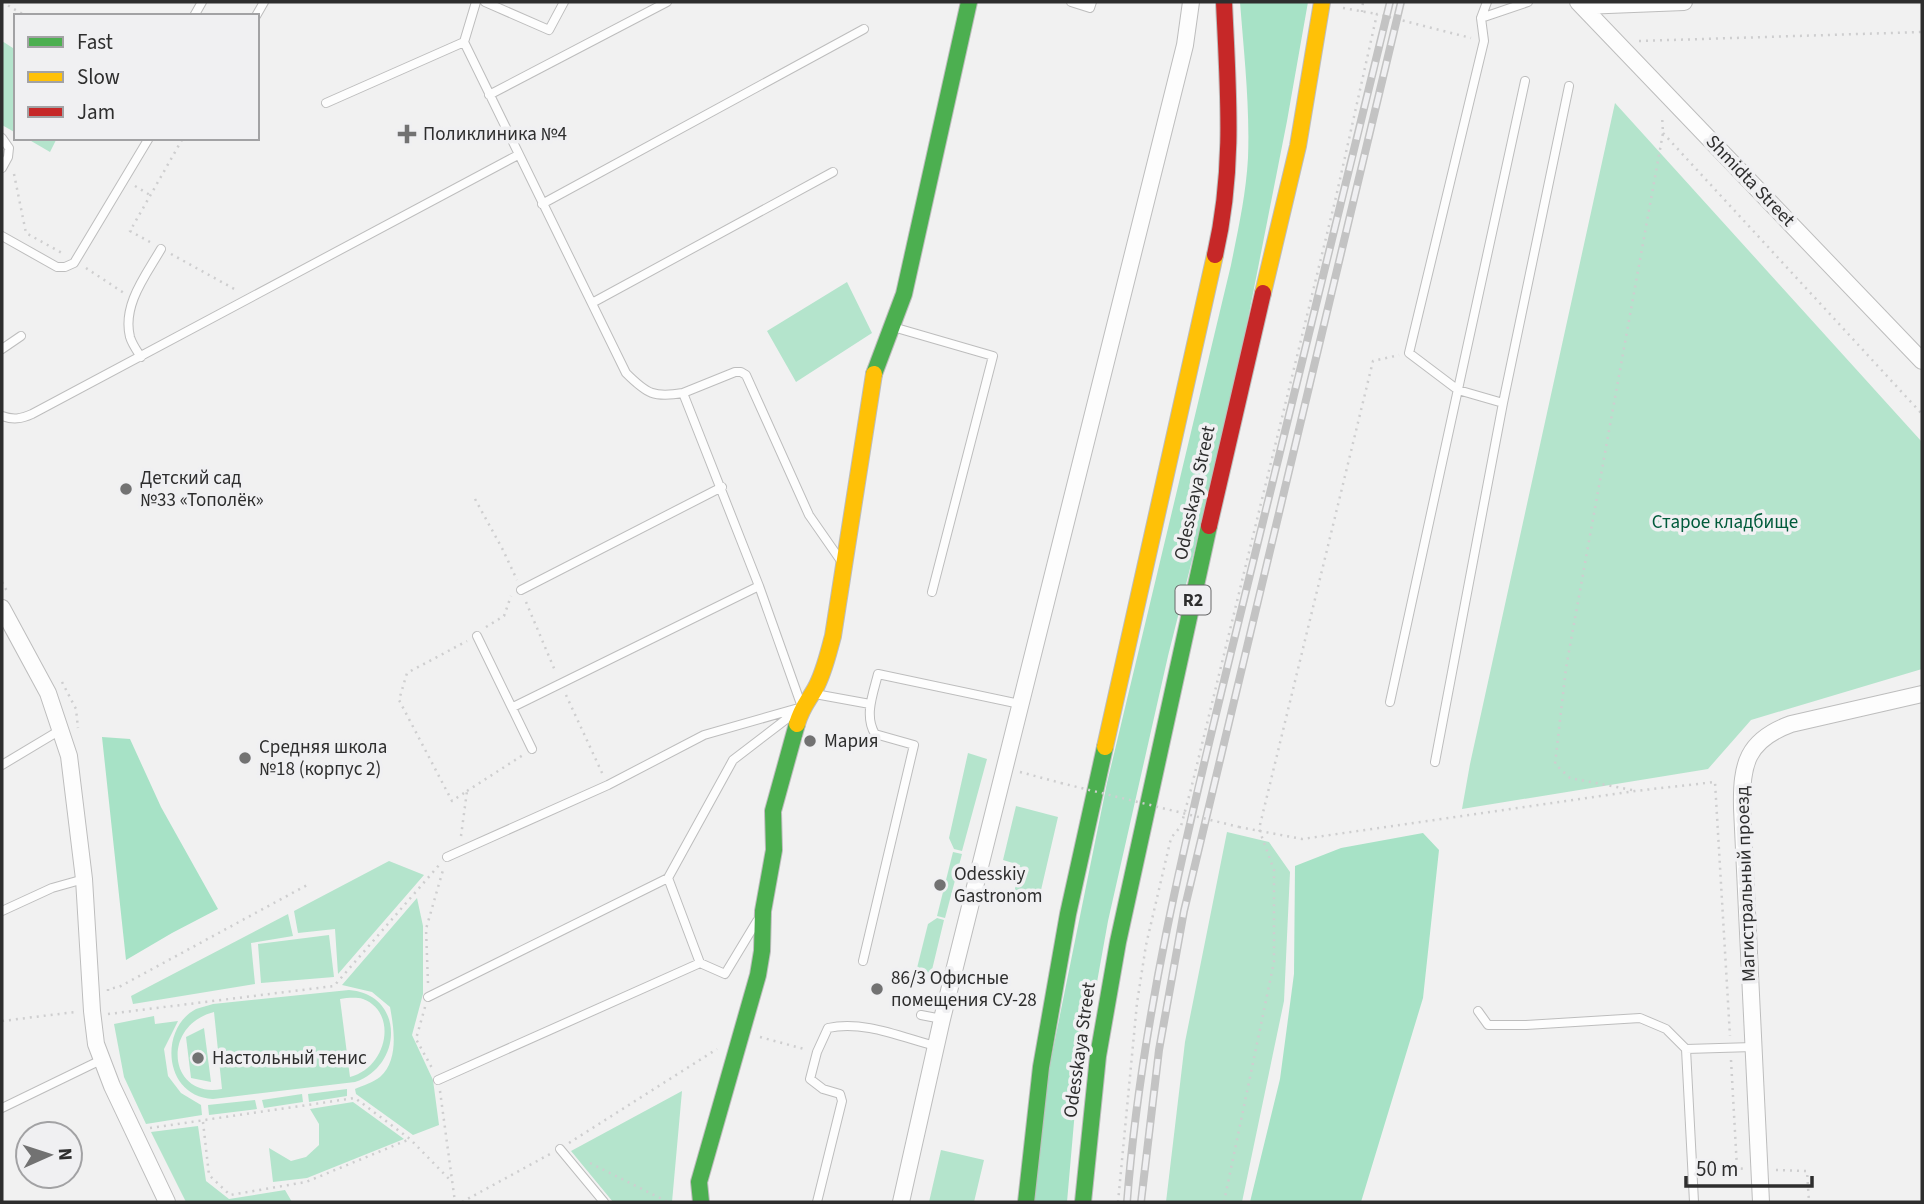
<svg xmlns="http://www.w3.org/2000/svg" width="1924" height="1204" font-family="'Source Sans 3',sans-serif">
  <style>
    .green { fill: #b4e4cc; fill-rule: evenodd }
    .forest { fill: #a7e2c6 }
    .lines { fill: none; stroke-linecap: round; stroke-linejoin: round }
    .lane-casing { stroke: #bdbdbd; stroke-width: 10 }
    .street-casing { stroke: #bdbdbd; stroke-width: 18 }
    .fast-casing { stroke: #bdbdbd; stroke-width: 18 }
    .slow-casing { stroke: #bdbdbd; stroke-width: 18 }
    .jam-casing { stroke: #bdbdbd; stroke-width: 18 }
    .path { stroke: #cececf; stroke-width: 2.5; stroke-dasharray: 2 5; stroke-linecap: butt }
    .lane { stroke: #fdfdfd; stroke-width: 8 }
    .street { stroke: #fdfdfd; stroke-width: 16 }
    .fast { stroke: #4caf50; stroke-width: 16 }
    .slow { stroke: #ffc107; stroke-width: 16 }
    .jam { stroke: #c62828; stroke-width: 16 }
    .rail-casing { stroke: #c3c3c3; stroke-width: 8 }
    .rail { stroke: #f0f0f2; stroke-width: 5; stroke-dasharray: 16; stroke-linecap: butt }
    .path-bridge { stroke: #cececf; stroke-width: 2.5; stroke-dasharray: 2 5; stroke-linecap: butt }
    .poi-dot { fill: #727272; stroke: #f0f0f2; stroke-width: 2.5 }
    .labels { text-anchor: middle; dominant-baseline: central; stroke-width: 7; stroke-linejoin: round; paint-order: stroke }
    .shield { fill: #f0f0f2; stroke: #686869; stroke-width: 2 }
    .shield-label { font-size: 18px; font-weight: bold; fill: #2e2e2e }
    .poi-label { font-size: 19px; fill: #2e2e2e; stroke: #f0f0f2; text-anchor: start }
    .street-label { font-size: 19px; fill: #2e2e2e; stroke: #f0f0f2 }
    .park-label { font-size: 19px; fill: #015b3b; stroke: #f0f0f2 }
  </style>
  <rect width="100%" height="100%" fill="#f1f1f1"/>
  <!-- green -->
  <path class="green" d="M2 41 16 50V133L2 125Z
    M1615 103 1922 442V669L1751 720 1708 769 1462 809 1470 764Z
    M26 138H57L50 152Z
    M847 282 872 333 796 382 767 331Z
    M968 753 987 759 962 851 954 849 949 838Z
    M1016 806 1058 817 1038 903 1013 898 1020 865 1003 860Z
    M1227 832 1269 842 1290 872 1284 1001 1242 1202H1166L1185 1042Z
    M953 852 962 854 945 918 937 916Z
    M389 861 424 875 338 974 335 929 298 933 294 911Z
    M417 898 423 926V994L412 1035 433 1080 439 1125 413 1135 356 1094 355 1089C362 1086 374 1082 380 1077 399 1060 394 1029 390 1007L372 992 342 985Z
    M288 914 293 936 251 943 255 984 133 1004 131 996Z
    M937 918 944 920 931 974 917 968 928 924Z
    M329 935 334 977 261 983 258 944Z
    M349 990C404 994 404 1065 355 1082L213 1099C163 1097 159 1028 196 1009 201 1007 208 1006 213 1004ZM340 999C347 998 356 997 363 999 398 1012 388 1067 350 1077ZM214 1012 222 1089C169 1099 160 1026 214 1012Z
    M154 1016 155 1024 178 1021 164 1049 168 1076 181 1093 201 1105 202 1115 146 1124 124 1077 114 1024Z
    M204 1028 211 1082 191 1078 186 1037Z
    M347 1089V1096L309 1102 308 1094Z
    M682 1091 672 1202H613L571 1151Z
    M302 1094 303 1102 264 1108 262 1100Z
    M255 1100 257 1109 209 1115 208 1105Z
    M353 1102 404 1139 307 1178 273 1182 269 1148 291 1161 306 1157 319 1145V1124L310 1109Z
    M198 1126 206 1181 229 1199 285 1190 292 1202H186L151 1132Z
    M941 1150 984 1160 974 1202H929Z"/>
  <!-- forest -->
  <path class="forest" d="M1240 2H1308L1287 121 1231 405 1168 656 1108 921 1076 1099 1067 1202H1031L1048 1074 1107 783 1231 265C1238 230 1246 195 1248 158 1250 106 1244 54 1240 2Z
    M102 737 130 739 161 807 218 909 172 933 126 960Z
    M1423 833 1439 850 1423 998 1361 1202H1250L1280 1079 1294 974 1295 866 1341 848Z"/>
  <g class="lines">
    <defs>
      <path id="lane" d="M485 2 549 30 564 2
        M1071 2 1090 8 1092 2
        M194 16 202 2
        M256 16 264 2
        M1481 18 1487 2
        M489 95 667 2
        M326 103 464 42
        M2 138 9 148 8 157 2 168
        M542 204 864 29
        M2 236 57 267H65L74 263 149 138
        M592 303 833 172
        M893 327 993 356 932 592
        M2 349 21 336
        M141 357C137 351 132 344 130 337 122 305 146 275 161 249
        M683 393 735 372H741L746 375 809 515 841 561
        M1503 403 1458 390 1409 353 1484 41 1481 18 1528 2
        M2 416C13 420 21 419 32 414L518 155
        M521 590 722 487
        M477 636 532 749
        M815 694 870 704
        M1390 702 1525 81
        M513 707 759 586
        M1435 762 1503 403 1569 86
        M2 765 62 729
        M447 857 608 785 704 735 802 707 759 586 683 393C654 398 647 394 626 373L464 42 476 2
        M2 911 52 888 84 879
        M863 961 914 745 875 734C864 716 873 694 878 674L1020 704
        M700 963 668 878 733 760 793 714
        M428 997 668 878
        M1478 1011 1488 1025H1526L1640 1018 1666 1029 1686 1049 1694 1202
        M921 1015 942 1019
        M1686 1049 1753 1047
        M438 1080 700 963 725 974 757 921
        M2 1108 101 1060
        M560 1149 604 1202
        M817 1202 842 1101 840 1094 823 1089 810 1079 817 1052 828 1028C863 1020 901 1037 935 1046"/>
      <path id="street" d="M1578 2 1922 361
        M1583 6 1684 2
        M2 608 48 693 69 756 84 879 92 1011 96 1044 112 1086 167 1202
        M901 1202 942 1019 1185 45 1191 2
        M1761 1202 1742 808C1741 764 1747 740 1791 724L1922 694"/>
      <path id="fast" d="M874 374 904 294 969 2
        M701 1202 699 1182 758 975 762 951 763 911 774 850 773 811 797 724
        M1026 1202 1041 1067 1068 914 1105 747
        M1083 1202 1098 1056 1118 942 1209 526"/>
      <path id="slow" d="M1263 293 1298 146 1322 2
        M797 724C802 707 807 703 815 689 824 673 828 654 833 636L874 374
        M1105 747 1215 255"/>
      <path id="jam" d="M1215 255C1235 169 1228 89 1224 2
        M1209 526 1263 293"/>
    </defs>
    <!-- lane casing -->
    <use href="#lane" class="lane-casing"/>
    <!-- street casing -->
    <use href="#street" class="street-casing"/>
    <!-- fast casing -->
    <use href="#fast" class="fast-casing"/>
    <!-- slow casing -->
    <use href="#slow" class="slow-casing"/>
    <!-- jam casing -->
    <use href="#jam" class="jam-casing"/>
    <!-- path -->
    <path class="path" d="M2 2 26 16
      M1343 8 1377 14
      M1362 12 1363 2
      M1639 41 1922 32
      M1663 133 1922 414
      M14 174 26 233 62 253
      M135 186 150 195
      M150 242 130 231 183 138
      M171 254 238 291
      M86 268 124 293
      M475 499 503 550 517 580
      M2 582 8 593
      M526 602 556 673
      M486 627 504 616 511 596
      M62 682 76 709 78 728
      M566 695 603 775
      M1020 772 1061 783
      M1632 790 1570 778 1555 764 1566 668 1663 133 1662 115
      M467 791 523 755
      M1239 827 1302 839 1635 791 1715 782 1730 1036
      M461 836 467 791 452 801 399 700 407 673 467 641
      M428 983 426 929 443 870
      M108 991V989L119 987 309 884
      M425 1007 416 1039 432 1068
      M108 1014 334 986 440 864
      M2 1021 75 1012
      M760 1037 804 1049
      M1731 1060 1737 1168 1745 1169
      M440 1091 455 1202
      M203 1122 209 1175 230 1195 306 1182 410 1139
      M150 1128 355 1098 410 1139 452 1182
      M569 1143 717 1049
      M590 1163 668 1202
      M1776 1170 1807 1171 1809 1202
      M462 1202 550 1154
      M1118 1202 1137 1003 1146 945 1171 838 1181 826 1191 789 1336 197 1377 14 1471 38
      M1224 1202 1274 962V870L1259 829 1373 361 1399 355"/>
    <!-- lane -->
    <use href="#lane" class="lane"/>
    <!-- street -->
    <use href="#street" class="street"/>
    <!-- fast -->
    <use href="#fast" class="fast"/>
    <!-- slow -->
    <use href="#slow" class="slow"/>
    <!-- jam -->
    <use href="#jam" class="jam"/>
    <defs>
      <path id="rail" d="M1127 1202C1142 1009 1190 820 1236 632 1287 422 1339 212 1390 2
        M1141 1202 1159 1050 1184 911 1401 2"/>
    </defs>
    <!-- rail casing -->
    <use href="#rail" class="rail-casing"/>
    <!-- rail -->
    <use href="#rail" class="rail"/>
    <!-- path-bridge -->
    <path class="path-bridge" d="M1061 783 1239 827"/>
  </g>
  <!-- markers -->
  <g class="poi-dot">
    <path d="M403.5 123.5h7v7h7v7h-7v7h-7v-7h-7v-7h7z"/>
    <circle cx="126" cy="489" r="7"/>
    <circle cx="810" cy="741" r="7"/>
    <circle cx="245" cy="758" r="7"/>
    <circle cx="940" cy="885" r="7"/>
    <circle cx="877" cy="989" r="7"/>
    <circle cx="198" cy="1058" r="7"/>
  </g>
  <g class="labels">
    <!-- shield labels -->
    <rect class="shield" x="1175.5" y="585.5" width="35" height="29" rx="5"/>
    <g class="shield-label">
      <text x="1193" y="600">R2</text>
    </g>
    <!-- poi labels -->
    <g class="poi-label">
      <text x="423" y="134">Поликлиника №4</text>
      <text x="140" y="478">Детский сад<tspan x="140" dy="22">№33 «Тополёк»</tspan></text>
      <text x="824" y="741">Мария</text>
      <text x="259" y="747">Средняя школа<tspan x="259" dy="22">№18 (корпус 2)</tspan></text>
      <text x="954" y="874">Odesskiy<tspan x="954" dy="22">Gastronom</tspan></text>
      <text x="891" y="978">86/3 Офисные<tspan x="891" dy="22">помещения СУ-28</tspan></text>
      <text x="212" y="1058">Настольный тенис</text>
    </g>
    <!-- street labels -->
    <g class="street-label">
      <text transform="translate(1750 181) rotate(46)">Shmidta Street</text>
      <text transform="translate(1195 493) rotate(-78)">Odesskaya Street</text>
      <text transform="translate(1746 884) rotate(-92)">Магистральный проезд</text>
      <text transform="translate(1080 1050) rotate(-82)">Odesskaya Street</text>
    </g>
    <!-- park labels -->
    <g class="park-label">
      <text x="1725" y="522">Старое кладбище</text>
    </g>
  </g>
  <!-- border -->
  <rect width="1924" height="1204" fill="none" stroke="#2e2e2e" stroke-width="7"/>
  <!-- legend -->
  <rect x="14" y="14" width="245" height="126" fill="#f0f0f2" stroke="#a2a2a4" stroke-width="2"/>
  <rect x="28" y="37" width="35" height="10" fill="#4caf50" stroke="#a2a2a4" stroke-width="2"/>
  <text x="77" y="49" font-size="21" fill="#2e2e2e">Fast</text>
  <rect x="28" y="72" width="35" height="10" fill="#ffc107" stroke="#a2a2a4" stroke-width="2"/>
  <text x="77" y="84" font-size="21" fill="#2e2e2e">Slow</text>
  <rect x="28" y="107" width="35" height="10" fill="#c62828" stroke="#a2a2a4" stroke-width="2"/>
  <text x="77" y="119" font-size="21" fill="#2e2e2e">Jam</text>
  <!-- north arrow -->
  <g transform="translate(49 1155) rotate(87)"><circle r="33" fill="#f0f0f2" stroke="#a2a2a4" stroke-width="2"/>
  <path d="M0-5L12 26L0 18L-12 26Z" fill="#727272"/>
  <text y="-10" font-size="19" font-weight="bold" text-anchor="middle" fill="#2e2e2e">N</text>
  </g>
  <!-- scale -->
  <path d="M1686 1176v10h126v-10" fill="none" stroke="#2e2e2e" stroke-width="3.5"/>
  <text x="1696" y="1176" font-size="21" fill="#2e2e2e" stroke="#f0f0f2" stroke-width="5" paint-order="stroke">50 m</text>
</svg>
